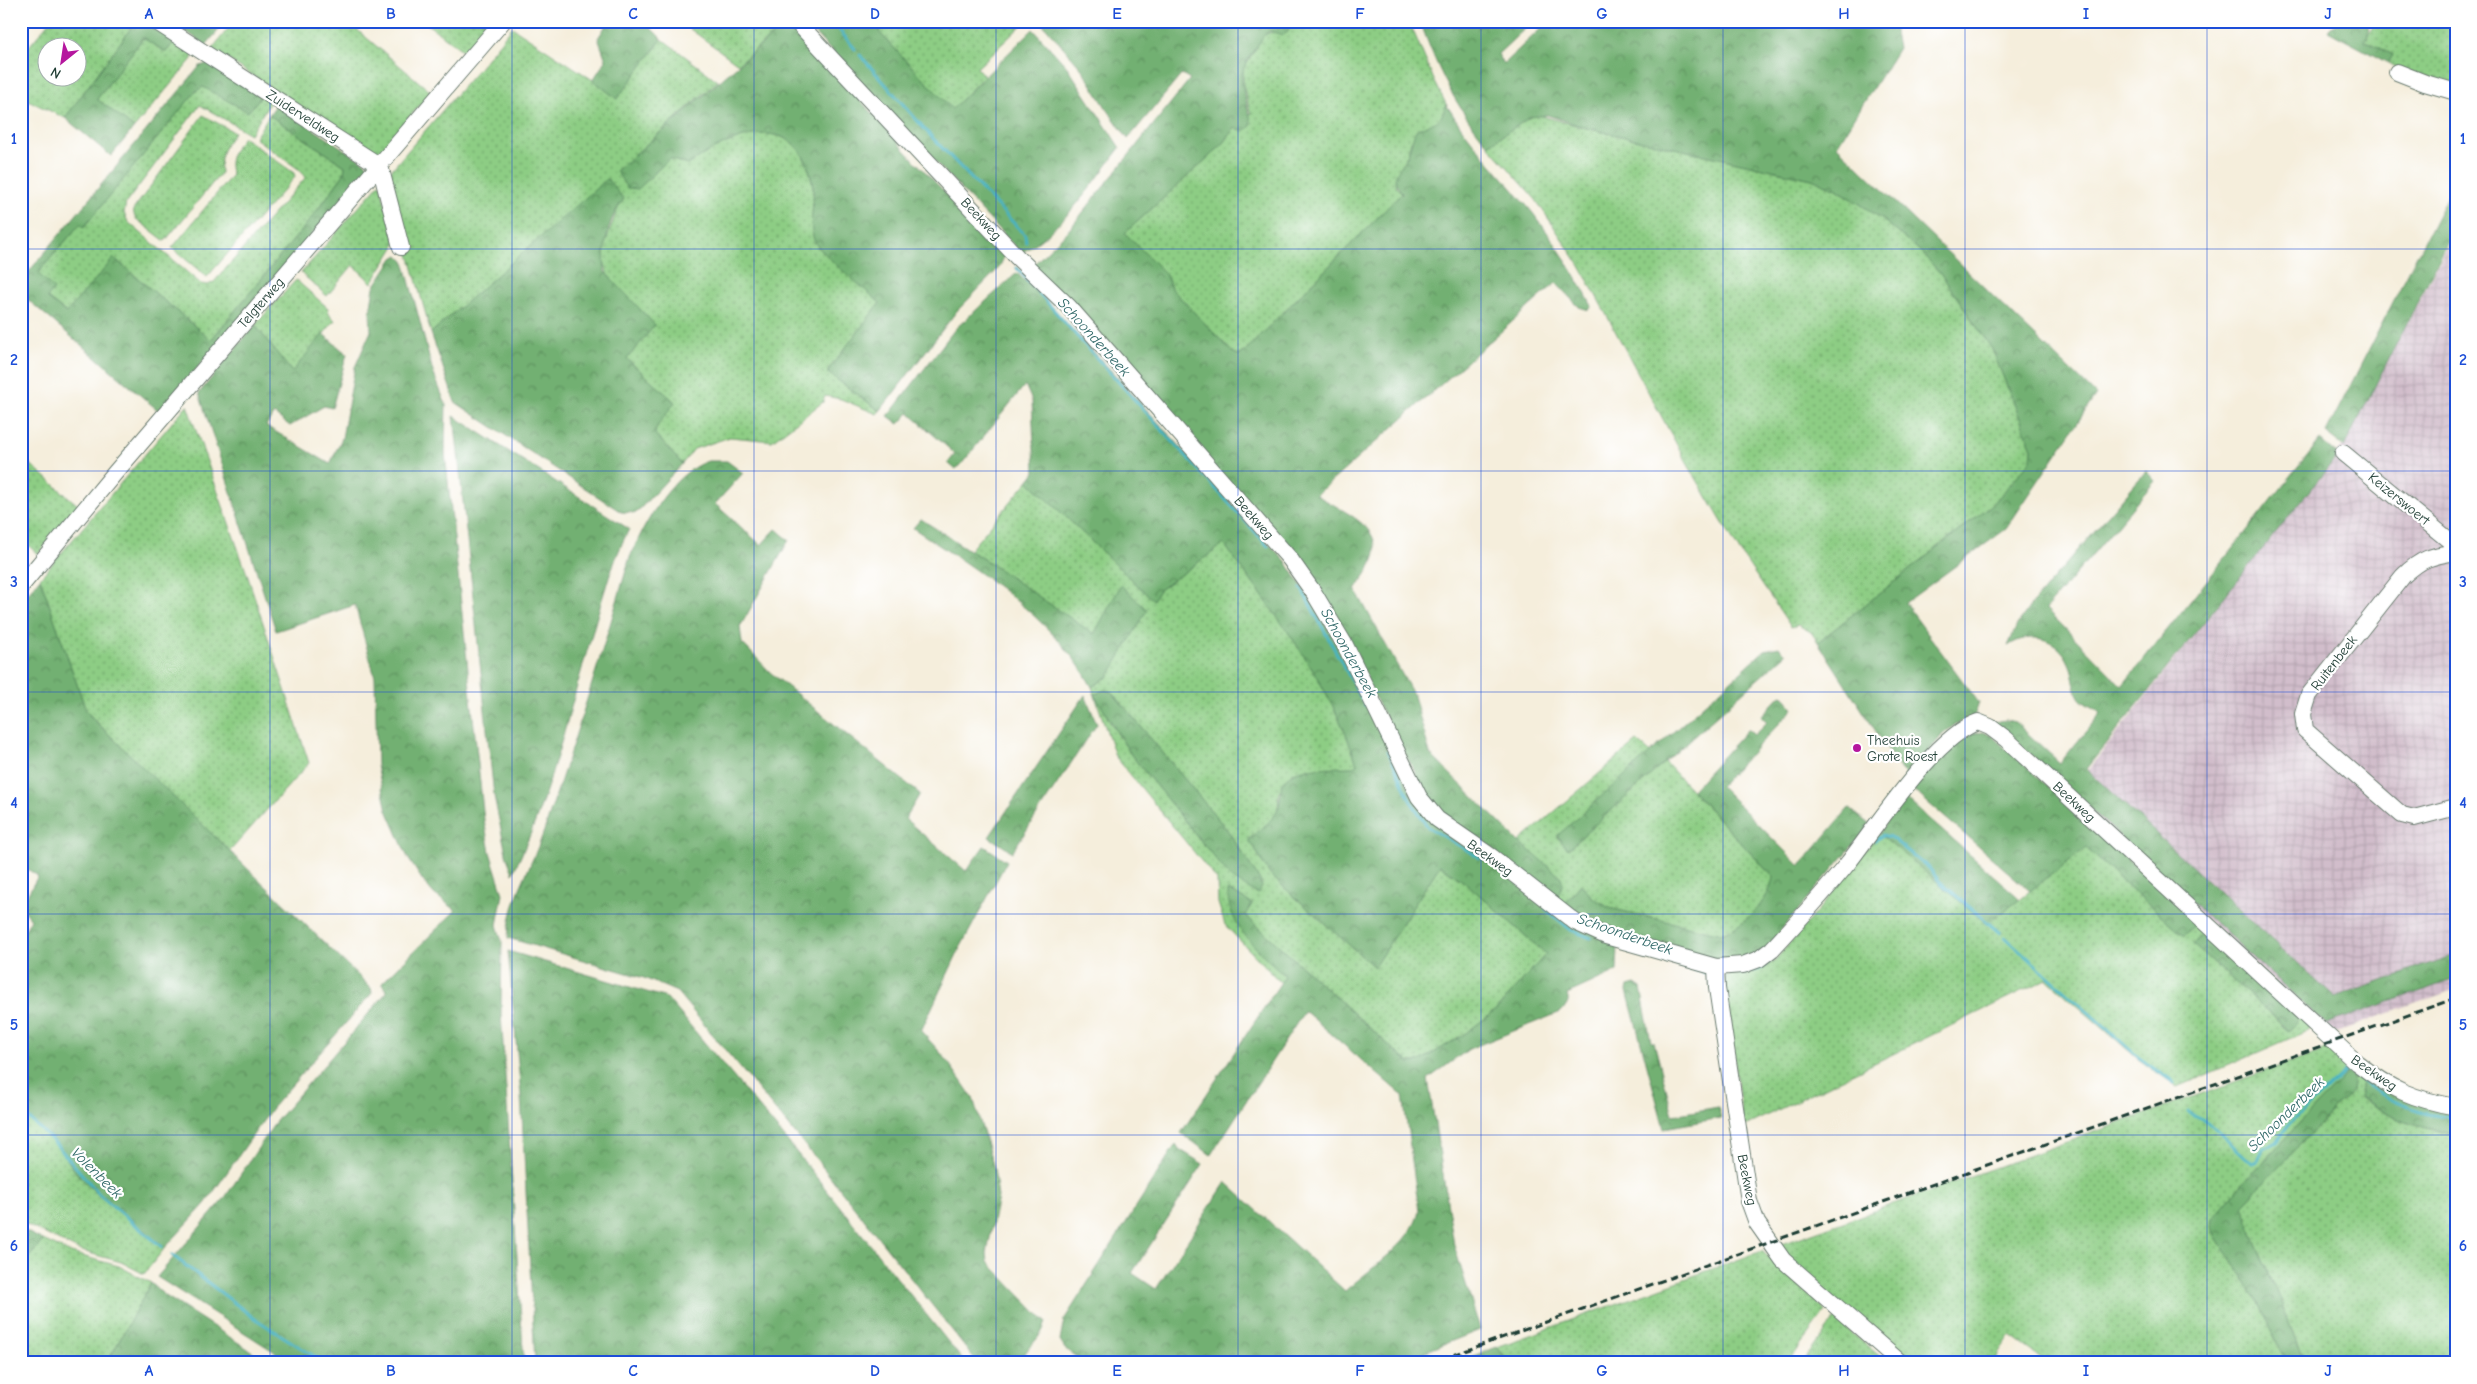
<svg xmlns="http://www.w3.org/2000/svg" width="2477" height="1384" font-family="'Comic Neue',sans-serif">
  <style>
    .industrial { fill: url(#industrial-grid) }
    .grass { fill: url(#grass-dots); stroke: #56855c; fill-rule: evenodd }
    .forest { fill: url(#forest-crowns); stroke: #487653 }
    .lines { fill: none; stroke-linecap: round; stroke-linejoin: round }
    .stream { stroke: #46b2c2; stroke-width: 3 }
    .minor-casing { stroke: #6a7b6f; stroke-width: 18 }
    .minor { stroke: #fff; stroke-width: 16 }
    .rail { stroke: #1f3d34; stroke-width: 3; stroke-dasharray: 8 4; stroke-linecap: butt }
    .grid { fill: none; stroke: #1d4ed8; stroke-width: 1; stroke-opacity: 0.55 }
    .poi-dot { fill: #b5179e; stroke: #fff; stroke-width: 2 }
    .labels { text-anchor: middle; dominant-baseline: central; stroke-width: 4.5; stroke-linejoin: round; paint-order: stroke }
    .street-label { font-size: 14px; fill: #1f3d34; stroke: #fff }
    .poi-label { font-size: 14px; fill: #1f3d34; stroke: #fff; text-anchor: start }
    .water-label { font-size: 15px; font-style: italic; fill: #2d6666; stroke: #fff }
    .neatline { fill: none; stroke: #1d4ed8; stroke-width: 2 }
    .grid-label { font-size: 16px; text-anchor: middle; font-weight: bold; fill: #1d4ed8 }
  </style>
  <defs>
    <pattern id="industrial-grid" width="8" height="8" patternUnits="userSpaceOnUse" patternTransform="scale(1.25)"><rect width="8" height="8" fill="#d1bdcb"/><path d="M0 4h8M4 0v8" fill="none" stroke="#b3a3af"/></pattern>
    <pattern id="grass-dots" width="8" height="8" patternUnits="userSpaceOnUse" patternTransform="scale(1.25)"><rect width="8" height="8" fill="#8dcd84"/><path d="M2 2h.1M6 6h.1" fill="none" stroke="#73a86d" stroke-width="1.8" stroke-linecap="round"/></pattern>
    <pattern id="forest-crowns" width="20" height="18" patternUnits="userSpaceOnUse" patternTransform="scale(1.25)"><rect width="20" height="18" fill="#72b072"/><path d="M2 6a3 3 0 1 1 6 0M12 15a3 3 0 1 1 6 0" fill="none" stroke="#5d905e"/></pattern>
  </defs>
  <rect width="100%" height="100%" fill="#fff"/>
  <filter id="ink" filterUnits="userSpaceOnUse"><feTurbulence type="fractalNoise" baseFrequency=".02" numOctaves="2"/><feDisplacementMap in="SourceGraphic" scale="10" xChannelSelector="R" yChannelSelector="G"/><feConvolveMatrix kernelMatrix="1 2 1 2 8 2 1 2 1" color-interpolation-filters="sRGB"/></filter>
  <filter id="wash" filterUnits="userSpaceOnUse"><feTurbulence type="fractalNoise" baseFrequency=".0096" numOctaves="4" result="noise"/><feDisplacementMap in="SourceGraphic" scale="20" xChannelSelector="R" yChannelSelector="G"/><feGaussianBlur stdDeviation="1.12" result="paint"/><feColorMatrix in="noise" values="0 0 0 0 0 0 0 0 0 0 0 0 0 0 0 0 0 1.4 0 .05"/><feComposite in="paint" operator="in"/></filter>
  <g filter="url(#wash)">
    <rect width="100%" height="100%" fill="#f5eedc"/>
    <!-- industrial -->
    <path class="industrial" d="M2456 230V989L2331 1034 2069 794 2343 446Z"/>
    <!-- grass -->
    <path class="grass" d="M50 21H120L131 28 65 118 21 97V56ZM48 48H78V78H48Z
      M234 21H350L349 23 431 92 376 156 212 49Z
      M423 21H492L466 53Z
      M679 21H789L738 64Z
      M882 21H1026L977 68 984 76 952 109 879 32Z
      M1291 21H1409L1434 80 1446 104 1442 118 1436 123 1426 125 1411 141 1408 153 1395 180 1396 187 1402 193 1243 353 1238 355 1232 352 1171 288 1168 279 1125 233 1224 143 1234 128 1251 114 1243 85V69L1264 35 1292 24Z
      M2376 21H2456V87L2400 70 2388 63 2393 55 2365 40Z
      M512 27 593 80 617 99 662 39 718 81 616 171 638 189 668 160 671 159 687 165C733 134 800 106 813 187 815 205 807 231 818 247 822 252 830 257 835 262 850 275 865 289 880 303L829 369 828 373 880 411 877 414 841 399 825 396 823 402 772 441 730 437 694 449 682 464 655 434 656 428 674 402 627 359 604 260V246L619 205 608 179 431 333 387 175 485 61Z
      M143 38 166 52 175 41 193 52 192 59 134 128 97 99Z
      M202 86 248 112 261 96 270 102 250 134 200 105 126 203 124 213 128 222 201 284 208 285 214 282 305 178 301 171 255 138 269 115 345 166 344 174 314 215 211 340 114 258 67 313 47 298 38 273 80 224 84 226 196 91Z
      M203 115 234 132C224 147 218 155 221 173L165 241 135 218 133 210Z
      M1538 115 1590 129 1812 179 1837 189 1878 216 1920 251 1941 274 1992 349 2032 448 2031 460 1994 503 1818 642 1811 632 1798 625 1791 627 1740 552 1684 458 1580 266 1536 200 1488 145 1530 117Z
      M243 137 294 173 295 177 207 277 172 248 232 175C226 159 234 150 243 137Z
      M380 183 396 244 372 283 353 265 327 296 301 273Z
      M296 280 328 308 329 314 335 320 292 373 255 325Z
      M187 405 247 574 309 763 230 851 154 780 86 711 40 578Z
      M21 456 79 506 38 554 21 539Z
      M1028 481 1153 599 1159 590 1224 544C1275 614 1330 681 1357 764L1354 767 1309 769 1292 773 1279 792 1278 809 1271 821 1249 839 1270 875 1374 967 1440 865 1467 884 1546 954 1496 1010 1466 1033 1419 1062H1410L1402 1057 1245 915 1252 904 1228 890 1272 962 1285 976 1281 983 1225 925 1218 903 1217 880 1115 756 1092 687 1106 678 1094 635 970 550ZM1105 690 1112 692 1228 831 1261 882 1231 878 1132 756 1110 722 1096 694Z
      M1637 741 1651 753 1557 837 1568 849 1665 762 1773 877C1771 900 1740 932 1717 933L1609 908 1592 897 1581 884 1561 909 1534 856 1519 842Z
      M1879 833 1987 924 2086 848 2184 936 2197 922 2205 929 2194 945 2288 1030 2301 1016 2314 1028 2178 1087 2138 1059 2047 979 1743 1127 1724 975C1743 973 1759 971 1774 961L1831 895Z
      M2335 1046 2365 1071 2360 1098C2395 1121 2415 1127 2456 1134V1363H2305L2242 1206 2352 1090 2355 1064 2243 1183 2215 1236 2258 1299 2280 1351 2287 1363H2048L2011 1336 1992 1363H1905L1773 1247Z
      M21 1111 54 1140 77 1174 98 1195 164 1249 144 1274 121 1262 78 1250 21 1222Z
      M43 1240 71 1253 119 1266 151 1283 107 1363H21V1268Z
      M1762 1251 1826 1311 1788 1363H1509L1497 1347Z
      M1835 1319 1882 1358 1887 1363H1802Z"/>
    <!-- forest -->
    <path class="forest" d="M120 21H146L175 41 166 52 143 38 97 99 134 128 111 156 65 118 131 28Z
      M170 21H222L218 31 206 45Z
      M612 21H644L662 39 617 99 593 80 606 60 598 38 605 27Z
      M789 21 914 160 1005 255 999 268 956 312 880 411 828 373 829 369 880 303C866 290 820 254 814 240 808 224 815 204 813 187 801 106 733 134 687 165L671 159 668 160 638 189 627 188 616 171Z
      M803 21H882L879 32 952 109 1033 29 1068 68 1120 148C1091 186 1063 229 1021 253Z
      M1040 21H1291L1288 32 1283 35 1270 31 1264 35C1258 46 1248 57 1244 68 1237 85 1251 109 1251 126L1245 131 1234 128 1224 143 1125 233 1165 273 1171 288 1232 352 1238 355 1243 353 1402 193C1387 174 1401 171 1408 154 1411 146 1412 138 1416 130 1434 120 1440 127 1446 104 1470 144 1503 176 1532 212 1555 241 1575 274 1592 306L1589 310 1579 307 1556 283 1316 495C1362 521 1400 536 1355 589L1414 696 1430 754 1519 842 1561 877 1563 885 1553 902 1439 817 1312 580 1032 266 1068 231 1190 79 1182 74 1128 139 1105 106 1080 66Z
      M1420 21H1533L1498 54 1503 64 1549 21H1897L1895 33 1898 48 1837 146 2096 395 2006 529 1905 603 1979 703 1974 716 1956 724 1943 734 1908 777 1901 770 1818 642 1994 503 2031 460 2032 448 1992 349 1941 274 1920 251 1878 216 1837 189 1812 179 1590 129 1547 115 1530 117 1488 145C1454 104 1438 71 1420 21Z
      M2338 21H2369L2368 35 2365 40 2393 55 2388 63 2328 31Z
      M209 63 261 96 248 112 203 87 196 91 84 227 80 224 38 273 54 289 47 298 66 313 114 258 211 340 314 215 344 174 345 166 269 115 276 105 367 164V170L160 412 21 294V281L200 66Z
      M607 179 624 199C608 218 602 248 605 272L655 325 627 359 675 402 656 428 655 434 682 464 636 513 621 512 455 402 431 333Z
      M2456 179V226L2344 447 2326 433Z
      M398 255 404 261 433 372 446 405 445 453 484 820 490 852 503 894 497 925 502 942 501 1014 524 1363H292L157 1277 224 1199 277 1120 387 992 382 983 456 910 434 894 423 881 408 858 387 810 377 766 375 677 355 605 276 631 199 393 255 325 292 372 323 334 347 354 332 408 324 406 290 426 274 414 266 426 330 464 342 438 355 367 371 331 370 312 374 287 393 258Z
      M1017 273 1084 341 1286 562 1325 621 1415 799 1618 945 1617 971 1567 994C1570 1003 1567 1006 1561 1012L1469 1049 1428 1079 1454 1245 1480 1330 1396 1363H1085L1065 1349 1060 1341 1064 1320 1176 1144 1179 1149 1203 1164 1132 1273 1156 1289 1226 1182 1345 1291C1367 1271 1414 1241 1419 1211L1403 1096 1307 1013 1304 1012 1211 1155 1181 1133 1285 976C1262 953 1226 926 1228 890L1252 904 1245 915 1402 1057 1410 1062H1419L1466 1033 1496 1010 1546 954 1467 884 1440 865 1374 967 1270 875 1254 847 1248 842C1256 830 1271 824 1277 811 1282 802 1278 790 1284 781 1295 764 1336 768 1354 767L1357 764C1330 681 1275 614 1224 544L1159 590 1153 600 1028 481 1035 472 1032 401 1025 385 960 466 955 469 948 463 955 454 909 413 899 424 888 416 955 329Z
      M454 416 629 529C611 564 601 603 590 641 567 718 549 800 513 873L507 858 494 796Z
      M2320 440 2338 455 2086 769 2335 998 2456 954V979L2326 1024 1995 722 2006 720 2015 722 2060 763 2101 713C2095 708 2082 703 2079 697 2073 687 2074 673 2069 663 2058 637 2029 631 2008 646L2017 625 2030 606 2146 471 2155 481 2046 609 2122 686Z
      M708 461H727L743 473 715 504 761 545 776 529 789 540 740 627 742 643 771 673 920 794 905 819 966 871 984 846 1007 861 958 952 921 1031 946 1059 973 1098 994 1168 998 1197 987 1253 988 1262 1046 1322C1041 1341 1025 1346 1021 1363H978L817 1160 677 992 644 978 508 938C510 898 531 869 544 831 574 742 603 651 629 560 642 527 672 472 708 461Z
      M921 519 997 568 1094 634 1121 585 1147 610 1109 676 1092 687C1056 619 976 570 913 528Z
      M40 578 86 710 92 718 371 988 372 993 272 1108 205 1204 164 1249 98 1195 77 1174 54 1140 21 1111V1036L26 983 21 966V937L31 919 21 906 38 876 21 865V602Z
      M1779 647 1786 654 1568 849 1557 836 1765 650Z
      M1105 690 1112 692 1228 831 1261 882 1262 887 1258 894 1231 878 1132 756 1097 699 1095 694Z
      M1085 695 1097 724 1012 852 989 837Z
      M1781 695 1784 696 1793 709 1720 786 1800 866 1849 808 1870 825 1762 953 1725 962 1608 933 1561 909 1581 884 1592 897 1609 908 1717 933C1740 932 1771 900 1773 877L1692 790 1748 729 1754 735 1767 722 1761 716Z
      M1983 732 1992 736 2197 922 2184 936 2086 848 2030 891 1912 789C1932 766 1950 735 1983 732Z
      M1905 798 2018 897 2019 900 1987 924 1879 833Z
      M2205 929 2301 1016 2289 1030 2193 945Z
      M508 951 667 998 789 1143 965 1363H535L521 1096Z
      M1635 984 1641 988 1651 1042H1654L1673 1115 1718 1107 1721 1118 1664 1128 1627 991 1628 986Z
      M2356 1063 2352 1090 2242 1206 2305 1363H2287L2280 1351 2258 1299 2215 1236 2212 1227 2213 1219 2243 1183Z
      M2365 1071 2456 1111V1134C2414 1127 2395 1121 2360 1097Z
      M21 1229 43 1240 21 1268Z
      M151 1283 164 1295 270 1363H107Z
      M1497 1347 1509 1363H1454Z"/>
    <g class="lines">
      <!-- stream -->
      <path class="stream" d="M832 21 855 49
        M860 55 929 134 1025 235 1026 242
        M1017 268 1083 343 1268 546
        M1301 588 1365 705
        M1388 751 1410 800 1428 827 1480 858
        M1875 841 1882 835 1890 837 1929 868 1940 882 2000 933
        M1546 909 1571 930 1591 938
        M2005 937 2138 1057 2174 1083
        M1678 965 1705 973
        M1741 973 1760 969 1772 958
        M2361 1079C2384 1102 2423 1115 2456 1117
        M21 1111 54 1142 100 1195 162 1247
        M2188 1112 2205 1120 2252 1163 2257 1161 2262 1150 2276 1142 2289 1124 2347 1070 2353 1072
        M172 1255 254 1318 325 1363"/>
    </g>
  </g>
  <g filter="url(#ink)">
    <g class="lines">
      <defs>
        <path id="minor" d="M155 21 380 166 401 247
          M796 21 1017 257 1069 307 1290 559 1314 593 1345 645 1419 797 1437 819 1492 857 1575 922 1606 936 1716 967 1743 965 1759 959 1772 949C1798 921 1824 893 1848 863 1877 826 1935 736 1978 722L1990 727 2006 739 2357 1063C2392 1090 2413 1099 2456 1107
          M2397 72 2425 83 2456 92
          M2343 453 2456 546
          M2456 552C2431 556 2422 558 2403 576L2309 695 2303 714 2305 730 2402 815 2414 818 2456 807
          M21 586 114 474 503 21
          M1716 967 1717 988 1749 1201 1757 1223 1783 1260 1901 1363"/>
      </defs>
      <!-- minor casing -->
      <use href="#minor" class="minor-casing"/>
      <!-- minor -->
      <use href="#minor" class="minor"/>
      <!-- rail -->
      <path class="rail" d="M1431 1363 2456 998"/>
    </g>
  </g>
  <!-- grid -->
  <path class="grid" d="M270 21V1363M512 21V1363M754 21V1363M996 21V1363M1238 21V1363M1481 21V1363M1723 21V1363M1965 21V1363M2207 21V1363M21 249H2456M21 471H2456M21 692H2456M21 914H2456M21 1135H2456"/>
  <!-- markers -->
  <circle class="poi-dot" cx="1857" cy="748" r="5"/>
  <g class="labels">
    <!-- street labels -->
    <g class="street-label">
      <text transform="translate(303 116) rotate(33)">Zuiderveldweg</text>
      <text transform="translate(981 219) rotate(47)">Beekweg</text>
      <text transform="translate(261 303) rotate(-49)">Telgterweg</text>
      <text transform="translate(2399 499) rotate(39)">Keizerswoert</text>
      <text transform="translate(1254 518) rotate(49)">Beekweg</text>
      <text transform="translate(2334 663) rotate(-52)">Ruitenbeek</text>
      <text transform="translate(2074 802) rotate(43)">Beekweg</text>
      <text transform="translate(1490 858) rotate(36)">Beekweg</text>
      <text transform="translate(2374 1073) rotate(35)">Beekweg</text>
      <text transform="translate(1747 1180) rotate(79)">Beekweg</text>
    </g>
    <!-- poi labels -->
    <g class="poi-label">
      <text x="1867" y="740">Theehuis<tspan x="1867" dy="16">Grote Roest</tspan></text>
    </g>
    <!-- water labels -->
    <g class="water-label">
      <text transform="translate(1094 337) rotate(48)">Schoonderbeek</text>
      <text transform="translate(1349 653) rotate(61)">Schoonderbeek</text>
      <text transform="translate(1625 934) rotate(19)">Schoonderbeek</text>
      <text transform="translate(2286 1114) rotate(-44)">Schoonderbeek</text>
      <text transform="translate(97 1173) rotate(45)">Volenbeek</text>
    </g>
  </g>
  <!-- margin -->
  <rect width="2477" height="1384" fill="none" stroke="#fff" stroke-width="55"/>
  <!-- north arrow -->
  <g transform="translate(62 62) rotate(210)"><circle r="24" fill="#ffffff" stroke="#a5b1ae"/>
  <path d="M0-4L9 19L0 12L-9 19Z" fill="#b5179e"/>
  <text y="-8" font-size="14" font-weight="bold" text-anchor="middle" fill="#1f3d34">N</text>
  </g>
  <rect x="28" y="28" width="2422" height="1328" class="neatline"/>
  <g class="grid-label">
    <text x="149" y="19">A</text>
    <text x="391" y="19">B</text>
    <text x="633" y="19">C</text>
    <text x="875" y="19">D</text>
    <text x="1117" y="19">E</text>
    <text x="1360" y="19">F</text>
    <text x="1602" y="19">G</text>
    <text x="1844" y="19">H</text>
    <text x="2086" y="19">I</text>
    <text x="2328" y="19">J</text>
    <text x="14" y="144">1</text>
    <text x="2463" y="144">1</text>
    <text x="14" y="365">2</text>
    <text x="2463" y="365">2</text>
    <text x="14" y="587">3</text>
    <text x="2463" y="587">3</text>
    <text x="14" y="808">4</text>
    <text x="2463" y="808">4</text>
    <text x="14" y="1030">5</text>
    <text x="2463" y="1030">5</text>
    <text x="14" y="1251">6</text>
    <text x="2463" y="1251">6</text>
    <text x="149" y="1376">A</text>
    <text x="391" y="1376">B</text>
    <text x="633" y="1376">C</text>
    <text x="875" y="1376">D</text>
    <text x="1117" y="1376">E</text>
    <text x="1360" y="1376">F</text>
    <text x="1602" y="1376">G</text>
    <text x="1844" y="1376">H</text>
    <text x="2086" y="1376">I</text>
    <text x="2328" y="1376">J</text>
  </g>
</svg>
